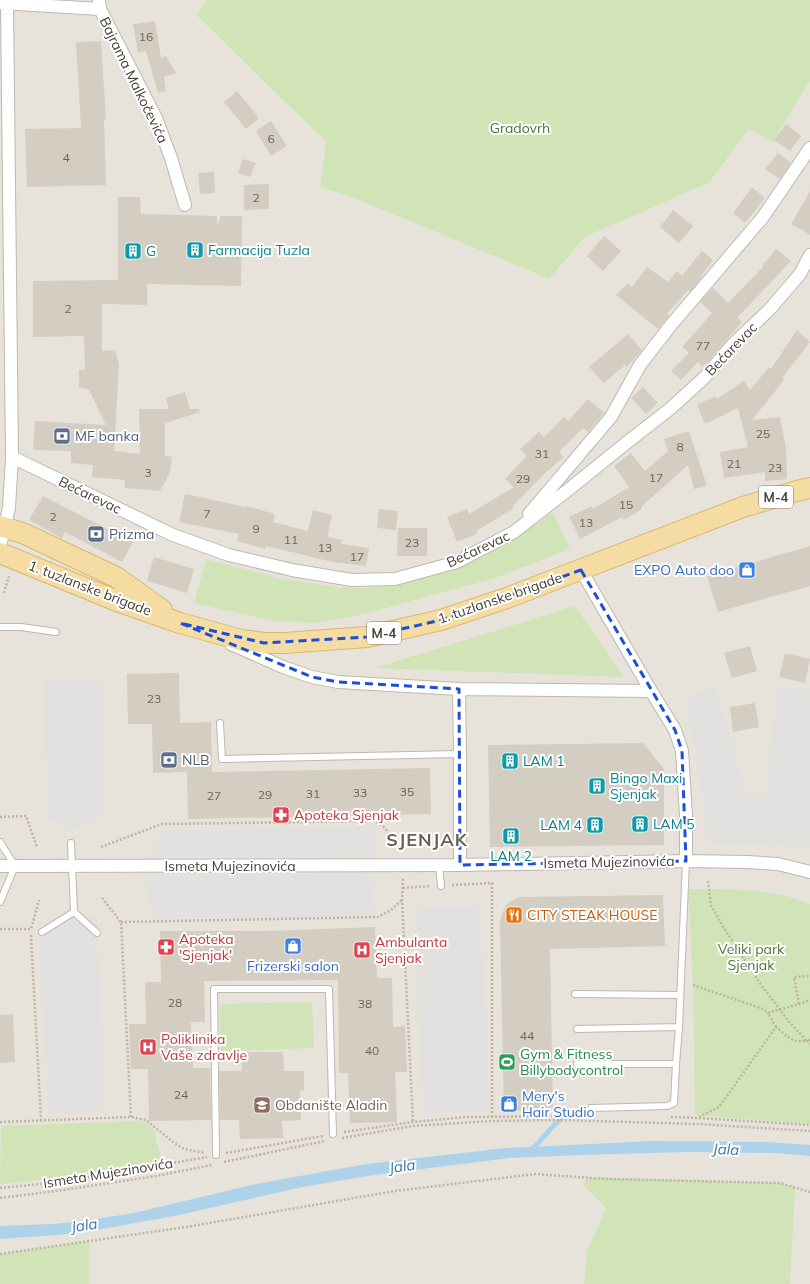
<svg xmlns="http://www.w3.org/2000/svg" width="810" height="1284" font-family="Mulish,sans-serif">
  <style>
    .residential { fill: #e7e3da }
    .green { fill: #d1e4b8 }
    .parking { fill: #e3e1df }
    .water { fill: #aed2ea }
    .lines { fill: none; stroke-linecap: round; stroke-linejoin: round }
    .stream { stroke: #aed2ea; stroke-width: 5 }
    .building { fill: #d4cdc1 }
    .service-casing { stroke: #beb8ae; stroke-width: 8 }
    .minor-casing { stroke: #beb8ae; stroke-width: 14 }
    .primary-casing { stroke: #d8b874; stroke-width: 22 }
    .path { stroke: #bfb4a1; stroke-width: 2.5; stroke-dasharray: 2 2; stroke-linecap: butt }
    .service { stroke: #fff; stroke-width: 6 }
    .minor { stroke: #fff; stroke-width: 12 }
    .primary { stroke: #f4dca3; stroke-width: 20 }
    .marked { fill: none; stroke: #1d4ed8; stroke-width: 3; stroke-dasharray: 8 5; stroke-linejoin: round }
    .labels { text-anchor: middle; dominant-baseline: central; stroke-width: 4; stroke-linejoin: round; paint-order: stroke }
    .number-label { font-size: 12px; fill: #6a655b }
    .shield { fill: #fff; stroke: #7e7b74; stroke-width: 1 }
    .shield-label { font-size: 13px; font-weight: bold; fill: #474239 }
    .street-label { font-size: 14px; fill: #474239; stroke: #fff }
    .park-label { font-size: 14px; fill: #4c7432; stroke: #fff }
    .culture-label { font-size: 14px; fill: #0d838f; stroke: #fff; text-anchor: start }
    .service-label { font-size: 14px; fill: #4e5e75; stroke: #fff; text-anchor: start }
    .shop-label { font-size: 14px; fill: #366cbe; stroke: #fff; text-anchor: end }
    .health-label { font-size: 14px; fill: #be3a42; stroke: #fff; text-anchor: start }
    .food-label { font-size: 14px; fill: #c56008; stroke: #fff; text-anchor: start }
    .leisure-label { font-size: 14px; fill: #27864d; stroke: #fff; text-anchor: start }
    .education-label { font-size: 14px; fill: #785e54; stroke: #fff; text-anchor: start }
    .water-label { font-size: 15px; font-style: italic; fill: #3b78a1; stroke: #fff }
    .district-label { font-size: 18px; font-weight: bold; letter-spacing: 1px; fill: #695f52; stroke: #fff }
  </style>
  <rect width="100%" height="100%" fill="#f4f1eb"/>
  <!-- residential -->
  <path class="residential" d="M0 0H206L196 15 326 142 320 187 354 198 549 279 585 237 709 183 749 129 773 142 810 81V1284H0Z"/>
  <!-- green -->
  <path class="green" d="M206 0H810V81L773 142 749 129 709 183 585 237 549 279 354 198 320 187 326 142 196 15Z
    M553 512 570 549 495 578 356 616 314 623 269 620 194 603 206 559 281 579 344 588H371L397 584 428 577 469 563 510 542Z
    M575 606 624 677 375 668Z
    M688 889C729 889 772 888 810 904V1124L695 1115 693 985Z
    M312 1002 314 1048 221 1051 219 1004Z
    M141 1121 148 1124 154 1131 162 1162 120 1167 34 1181 0 1184 1 1126Z
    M587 1177 780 1183 795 1187 790 1284H584L587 1251 606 1208 584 1186Z
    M89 1241V1284H0V1254Z"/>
  <!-- parking -->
  <path class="parking" d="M102 680 104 812 71 831 47 817 44 681Z
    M714 685 748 798 765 797 777 688 810 689V843L708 844 698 768 686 698Z
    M373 827 375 865 371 901 378 917 153 918 143 866 156 848 163 830Z
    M480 906 490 1111 423 1114 414 909Z
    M97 918 104 1114H48L39 922Z"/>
  <!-- water -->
  <path class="water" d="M652 1141 767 1142 810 1145V1156L774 1153 688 1152 580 1155 510 1158 374 1175 303 1187 179 1215 91 1231 58 1235 0 1239V1226L52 1224 83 1221 134 1213 256 1184 366 1164 506 1148Z"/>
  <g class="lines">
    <!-- stream -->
    <path class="stream" d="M531 1151 554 1125 560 1120"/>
  </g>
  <!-- building -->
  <path class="building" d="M155 21 161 58 166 56 176 73 164 77 166 91 158 93 146 51 138 52 133 24Z
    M101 41 106 119H104L106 185 27 187 25 129 81 128 76 42Z
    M237 91 259 118 246 129 224 102Z
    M271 121 287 146 271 156 256 131Z
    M786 124 801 136 790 151 774 140Z
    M778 153 791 163 780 179 765 169Z
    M243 159 256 163 250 177 238 173Z
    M214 172 215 193 200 194 198 173Z
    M269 184V209L244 210V185Z
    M752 187 765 198 745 223 733 213Z
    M810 191V235L791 224Z
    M118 197H140L141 214 217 216V226L221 216H242L241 286 147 284V305L102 304V351L115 350 119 364 114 451 140 454 139 409H169L166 398 185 392 190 409H199L200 412 165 423V456L172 457 170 472 160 491 125 488V480L92 477 93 465 71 463V451L33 450 35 421 106 425 89 390 79 387V370H85L84 336 33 337V281L118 280Z
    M673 210 693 226 679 243 660 227Z
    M604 236 621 251 603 271 587 256Z
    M776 249 791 261 737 318 742 322 703 367 698 362 681 380 671 371 689 353 682 347 712 313 700 302 713 288 728 303 763 267 762 266Z
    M702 251 713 260 701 276 702 277 690 292 688 290 667 314 669 316 658 329 616 295 628 283 632 287 647 267 668 282 677 271 682 276Z
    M797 330 810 342 782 378 784 380 752 420 780 417 786 448 787 479 765 481V472L724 478 720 452 748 447 738 408 705 424 697 405 716 396 717 399 744 381 750 390 769 367 771 369Z
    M628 334 642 350 627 367 625 365 604 383 589 367Z
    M643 387 658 403 646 414 631 398Z
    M588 399 604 413 588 432 583 428 559 452 564 457 544 474 512 507 513 509 476 531 477 534 457 542 447 517 467 509 469 514 514 487 505 479 527 456 520 449 539 432 544 437 564 417 568 421Z
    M689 431 707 486 694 489 688 465 641 507 642 509 624 520 622 517 580 539 569 517 592 506 593 509 629 487 614 466 631 453 645 471 668 451 664 439Z
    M185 494 246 507 247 506 275 514 273 522 308 531 313 510 332 515 327 537 342 540 341 544 369 548 366 566 333 562 266 546 265 549 237 541 239 534 179 522Z
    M43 496 133 542 122 562 65 532 62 538 29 520Z
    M379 509 398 511 396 530 377 528Z
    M398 528H427V556H397Z
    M810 546V586L718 612 707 576Z
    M154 557 194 569 187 593 147 581Z
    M750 646 757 671 732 678 724 653Z
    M785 653 810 659 805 683 779 677Z
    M179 673 180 723 211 722 212 772 430 768 431 814 188 819 187 772 153 773 152 724H128L127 674Z
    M755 703 759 727 733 732 730 707Z
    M643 743 664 769V845L490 847 488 745Z
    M663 895 665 946 550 949 553 1110 504 1111 500 923 502 914 506 905 511 901 519 897Z
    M375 927 377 978H392L393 1027 405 1026 407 1072H395L397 1122 350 1123 348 1073H339L338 980 204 981 205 1022H191L193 1068H210L211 1120 149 1121 148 1069H131L129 1024H146L145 982H161L160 931H268Z
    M13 1014 15 1062 0 1063V1015Z
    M241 1052H283L284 1071H304V1090H300L301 1120 282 1121 283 1138 240 1139 239 1120H220L219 1071H242Z"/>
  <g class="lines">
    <defs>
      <path id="service" d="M0 627H21L56 632
        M220 723 222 759 460 754
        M0 842 15 866 0 902
        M71 843 74 912
        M439 865 441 886
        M42 932 74 912 97 933
        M575 994 680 995
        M577 1029 679 1027 686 861
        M577 1064H676L679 1027
        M591 1108 667 1106 674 1103 676 1064
        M216 1155 214 989H329L333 1134"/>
      <path id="minor" d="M99 0 100 9 156 118 171 158 185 205
        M0 3 100 9
        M12 457 173 535 229 555 292 570 352 580 395 579 457 562 514 532 568 490 625 444 671 408 705 377 732 345 770 309 800 274 810 255
        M529 514 611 417 640 365 671 325 763 217 810 148
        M0 546 9 508 12 457 7 4
        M581 570 651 691 675 730 682 751 686 816V861
        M231 644 283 667 312 677 338 682 459 689 651 691
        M459 689 460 754V865
        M0 866 460 865 686 861 747 862 778 864 810 872"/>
      <path id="primary" d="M0 526 25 534 116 577 162 610
        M0 553 117 601 180 623 241 640 264 643H285L367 637 441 620 504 599 743 507 797 491 810 488"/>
    </defs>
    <!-- service casing -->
    <use href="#service" class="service-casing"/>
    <!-- minor casing -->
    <use href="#minor" class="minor-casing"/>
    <!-- primary casing -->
    <use href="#primary" class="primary-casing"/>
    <!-- path -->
    <path class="path" d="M4 593 9 576
      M0 817 26 816 37 847
      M101 847 162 824 376 821 385 828 401 852
      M403 879 402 900 413 1122
      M708 881 711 905 722 925 761 985 790 1023 806 1040H810
      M452 885 492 883V1116
      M403 888 431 886
      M102 898 121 922 131 1117
      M121 922 378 917 391 910 402 900
      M0 929H31L39 900
      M31 935 41 1121
      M693 985 763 1009 768 1013
      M799 1004 794 977 810 976
      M776 1027 768 1013 799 1004 810 1000
      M671 1117 698 1118 810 1125
      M699 1117 719 1107 776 1027C786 1035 794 1045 806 1040L810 1044
      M0 1122 131 1117 146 1120 173 1142 184 1149 205 1153
      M344 1132 413 1122 467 1117 584 1116
      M342 1138 413 1126 492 1121 560 1120 697 1124 810 1131
      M226 1153 323 1136
      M224 1162 325 1141
      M0 1188 61 1182 207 1157
      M0 1198 63 1190 156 1176 212 1165
      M0 1254 186 1227 395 1191 535 1174 606 1179 780 1183 810 1192"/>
    <!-- service -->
    <use href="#service" class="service"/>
    <!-- minor -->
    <use href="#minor" class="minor"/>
    <!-- primary -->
    <use href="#primary" class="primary"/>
  </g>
  <!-- marked area -->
  <path class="marked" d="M581 570 675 730 682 751 686 861 460 865 459 689 338 682 312 677 180 623 264 643 367 637 441 620Z"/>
  <!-- icons -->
  <defs>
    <symbol id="building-square" viewBox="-11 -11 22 22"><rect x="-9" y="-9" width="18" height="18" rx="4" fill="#0f9aa8" stroke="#fff"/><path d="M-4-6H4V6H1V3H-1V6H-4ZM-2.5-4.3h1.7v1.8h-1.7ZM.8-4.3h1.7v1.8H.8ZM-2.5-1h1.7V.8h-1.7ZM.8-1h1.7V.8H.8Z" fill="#fff"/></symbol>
    <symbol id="bank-square" viewBox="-11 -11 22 22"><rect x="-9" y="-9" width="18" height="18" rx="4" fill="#5c6f8a" stroke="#fff"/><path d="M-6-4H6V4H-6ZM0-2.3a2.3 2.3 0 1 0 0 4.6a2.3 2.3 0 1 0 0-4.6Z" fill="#fff"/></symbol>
    <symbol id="shop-square" viewBox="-11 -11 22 22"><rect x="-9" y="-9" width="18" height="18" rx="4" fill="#3f7fe0" stroke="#fff"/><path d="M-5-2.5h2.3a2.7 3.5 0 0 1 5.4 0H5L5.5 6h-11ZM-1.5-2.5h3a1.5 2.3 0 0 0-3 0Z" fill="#fff"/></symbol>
    <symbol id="pharmacy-square" viewBox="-11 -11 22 22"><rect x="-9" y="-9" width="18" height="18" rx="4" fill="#e0444e" stroke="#fff"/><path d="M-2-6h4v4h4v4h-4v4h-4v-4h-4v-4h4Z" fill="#fff"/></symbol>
    <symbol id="restaurant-square" viewBox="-11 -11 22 22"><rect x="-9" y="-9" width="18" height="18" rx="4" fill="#e8710a" stroke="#fff"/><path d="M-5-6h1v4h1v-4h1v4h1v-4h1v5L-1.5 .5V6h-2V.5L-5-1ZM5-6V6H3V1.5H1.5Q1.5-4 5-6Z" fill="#fff"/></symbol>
    <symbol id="hospital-square" viewBox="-11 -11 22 22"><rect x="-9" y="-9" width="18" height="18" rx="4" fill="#e0444e" stroke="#fff"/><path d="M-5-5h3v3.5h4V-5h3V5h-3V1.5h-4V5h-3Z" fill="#fff"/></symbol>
    <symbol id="stadium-square" viewBox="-11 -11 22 22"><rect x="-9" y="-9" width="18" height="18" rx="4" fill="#2e9e5b" stroke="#fff"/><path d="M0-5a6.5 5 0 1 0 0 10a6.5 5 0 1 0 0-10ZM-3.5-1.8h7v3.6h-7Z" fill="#fff"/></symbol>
    <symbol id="school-square" viewBox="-11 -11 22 22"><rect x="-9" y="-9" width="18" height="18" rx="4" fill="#8d6e63" stroke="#fff"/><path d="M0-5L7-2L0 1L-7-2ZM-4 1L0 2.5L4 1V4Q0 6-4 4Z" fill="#fff"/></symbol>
  </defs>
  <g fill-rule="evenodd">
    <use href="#building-square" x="185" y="240" width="20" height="20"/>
    <use href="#building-square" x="123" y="241" width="20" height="20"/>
    <use href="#bank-square" x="52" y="426" width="20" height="20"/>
    <use href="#bank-square" x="86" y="524" width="20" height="20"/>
    <use href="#shop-square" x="737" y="560" width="20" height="20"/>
    <use href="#bank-square" x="159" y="750" width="20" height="20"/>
    <use href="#building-square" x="500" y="751" width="20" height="20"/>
    <use href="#building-square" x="587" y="776" width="20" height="20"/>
    <use href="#pharmacy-square" x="271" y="805" width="20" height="20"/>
    <use href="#building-square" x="630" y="814" width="20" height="20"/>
    <use href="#building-square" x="585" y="815" width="20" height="20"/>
    <use href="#building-square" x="501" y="826" width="20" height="20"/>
    <use href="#restaurant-square" x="504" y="905" width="20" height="20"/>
    <use href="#shop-square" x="283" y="936" width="20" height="20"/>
    <use href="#pharmacy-square" x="156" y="937" width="20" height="20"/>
    <use href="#hospital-square" x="352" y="940" width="20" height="20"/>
    <use href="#hospital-square" x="138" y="1037" width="20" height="20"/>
    <use href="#stadium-square" x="497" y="1052" width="20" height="20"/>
    <use href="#shop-square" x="499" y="1094" width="20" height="20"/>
    <use href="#school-square" x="252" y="1095" width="20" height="20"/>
  </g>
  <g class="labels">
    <!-- number labels -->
    <g class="number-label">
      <text x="146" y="36">16</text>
      <text x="271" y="138">6</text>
      <text x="66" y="157">4</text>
      <text x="256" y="197">2</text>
      <text x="68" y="308">2</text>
      <text x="703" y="345">77</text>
      <text x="763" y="433">25</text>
      <text x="680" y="446">8</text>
      <text x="542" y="453">31</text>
      <text x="734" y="463">21</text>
      <text x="775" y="467">23</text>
      <text x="148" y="472">3</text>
      <text x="656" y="477">17</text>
      <text x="523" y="478">29</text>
      <text x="626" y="504">15</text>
      <text x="207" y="513">7</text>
      <text x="53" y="516">2</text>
      <text x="586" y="522">13</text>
      <text x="256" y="528">9</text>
      <text x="291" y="539">11</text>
      <text x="412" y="542">23</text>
      <text x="325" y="547">13</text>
      <text x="357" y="556">17</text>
      <text x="154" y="698">23</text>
      <text x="407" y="791">35</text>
      <text x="360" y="792">33</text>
      <text x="313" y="793">31</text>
      <text x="265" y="794">29</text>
      <text x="214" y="795">27</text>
      <text x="175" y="1002">28</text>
      <text x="365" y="1003">38</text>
      <text x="527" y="1035">44</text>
      <text x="372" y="1050">40</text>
      <text x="181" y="1094">24</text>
    </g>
    <!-- shield labels -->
    <g class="shield">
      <rect x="759" y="486" width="34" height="22" rx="3"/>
      <rect x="367" y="622" width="34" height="22" rx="3"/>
    </g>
    <g class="shield-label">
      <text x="776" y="497">M-4</text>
      <text x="384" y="633">M-4</text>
    </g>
    <!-- street labels -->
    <g class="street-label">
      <text transform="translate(134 80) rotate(64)">Bajrama Malkočevića</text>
      <text transform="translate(731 349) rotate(-46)">Bećarevac</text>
      <text transform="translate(90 495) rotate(26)">Bećarevac</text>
      <text transform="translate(478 549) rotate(-25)">Bećarevac</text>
      <text transform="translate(90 588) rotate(21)">1. tuzlanske brigade</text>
      <text transform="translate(500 598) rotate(-19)">1. tuzlanske brigade</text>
      <text transform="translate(609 862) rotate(-1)">Ismeta Mujezinovića</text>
      <text x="230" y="866">Ismeta Mujezinovića</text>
      <text transform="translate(108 1173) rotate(-9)">Ismeta Mujezinovića</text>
    </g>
    <!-- park labels -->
    <g class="park-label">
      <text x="520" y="128">Gradovrh</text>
      <text x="751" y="949">Veliki park<tspan x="751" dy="16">Sjenjak</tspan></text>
    </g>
    <!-- culture labels -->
    <g class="culture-label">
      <text x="208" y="250">Farmacija Tuzla</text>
      <text x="146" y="251">G</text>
      <text x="523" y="761">LAM 1</text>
      <text x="610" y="778">Bingo Maxi<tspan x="610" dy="16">Sjenjak</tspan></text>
      <text x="653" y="824">LAM 5</text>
      <text x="582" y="825" text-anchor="end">LAM 4</text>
      <text x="511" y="856" text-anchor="middle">LAM 2</text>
    </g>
    <!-- service labels -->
    <g class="service-label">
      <text x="75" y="436">MF banka</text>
      <text x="109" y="534">Prizma</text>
      <text x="182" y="760">NLB</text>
    </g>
    <!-- shop labels -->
    <g class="shop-label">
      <text x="734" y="570">EXPO Auto doo</text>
      <text x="293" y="966" text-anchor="middle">Frizerski salon</text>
      <text x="522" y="1096" text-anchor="start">Mery's<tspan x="522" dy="16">Hair Studio</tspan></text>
    </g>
    <!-- health labels -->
    <g class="health-label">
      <text x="294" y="815">Apoteka Sjenjak</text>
      <text x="179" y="939">Apoteka<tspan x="179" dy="16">'Sjenjak'</tspan></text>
      <text x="375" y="942">Ambulanta<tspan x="375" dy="16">Sjenjak</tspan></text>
      <text x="161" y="1039">Poliklinika<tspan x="161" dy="16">Vaše zdravlje</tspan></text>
    </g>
    <!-- food labels -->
    <g class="food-label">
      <text x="527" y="915">CITY STEAK HOUSE</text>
    </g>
    <!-- leisure labels -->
    <g class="leisure-label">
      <text x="520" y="1054">Gym &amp; Fitness<tspan x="520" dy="16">Billybodycontrol</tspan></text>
    </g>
    <!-- education labels -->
    <g class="education-label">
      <text x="275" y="1105">Obdanište Aladin</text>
    </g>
    <!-- water labels -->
    <g class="water-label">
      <text transform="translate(726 1149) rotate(2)">Jala</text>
      <text transform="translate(402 1166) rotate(-8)">Jala</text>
      <text transform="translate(84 1225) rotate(-8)">Jala</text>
    </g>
    <!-- district labels -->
    <g class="district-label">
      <text x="427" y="839">SJENJAK</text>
    </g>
  </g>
</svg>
